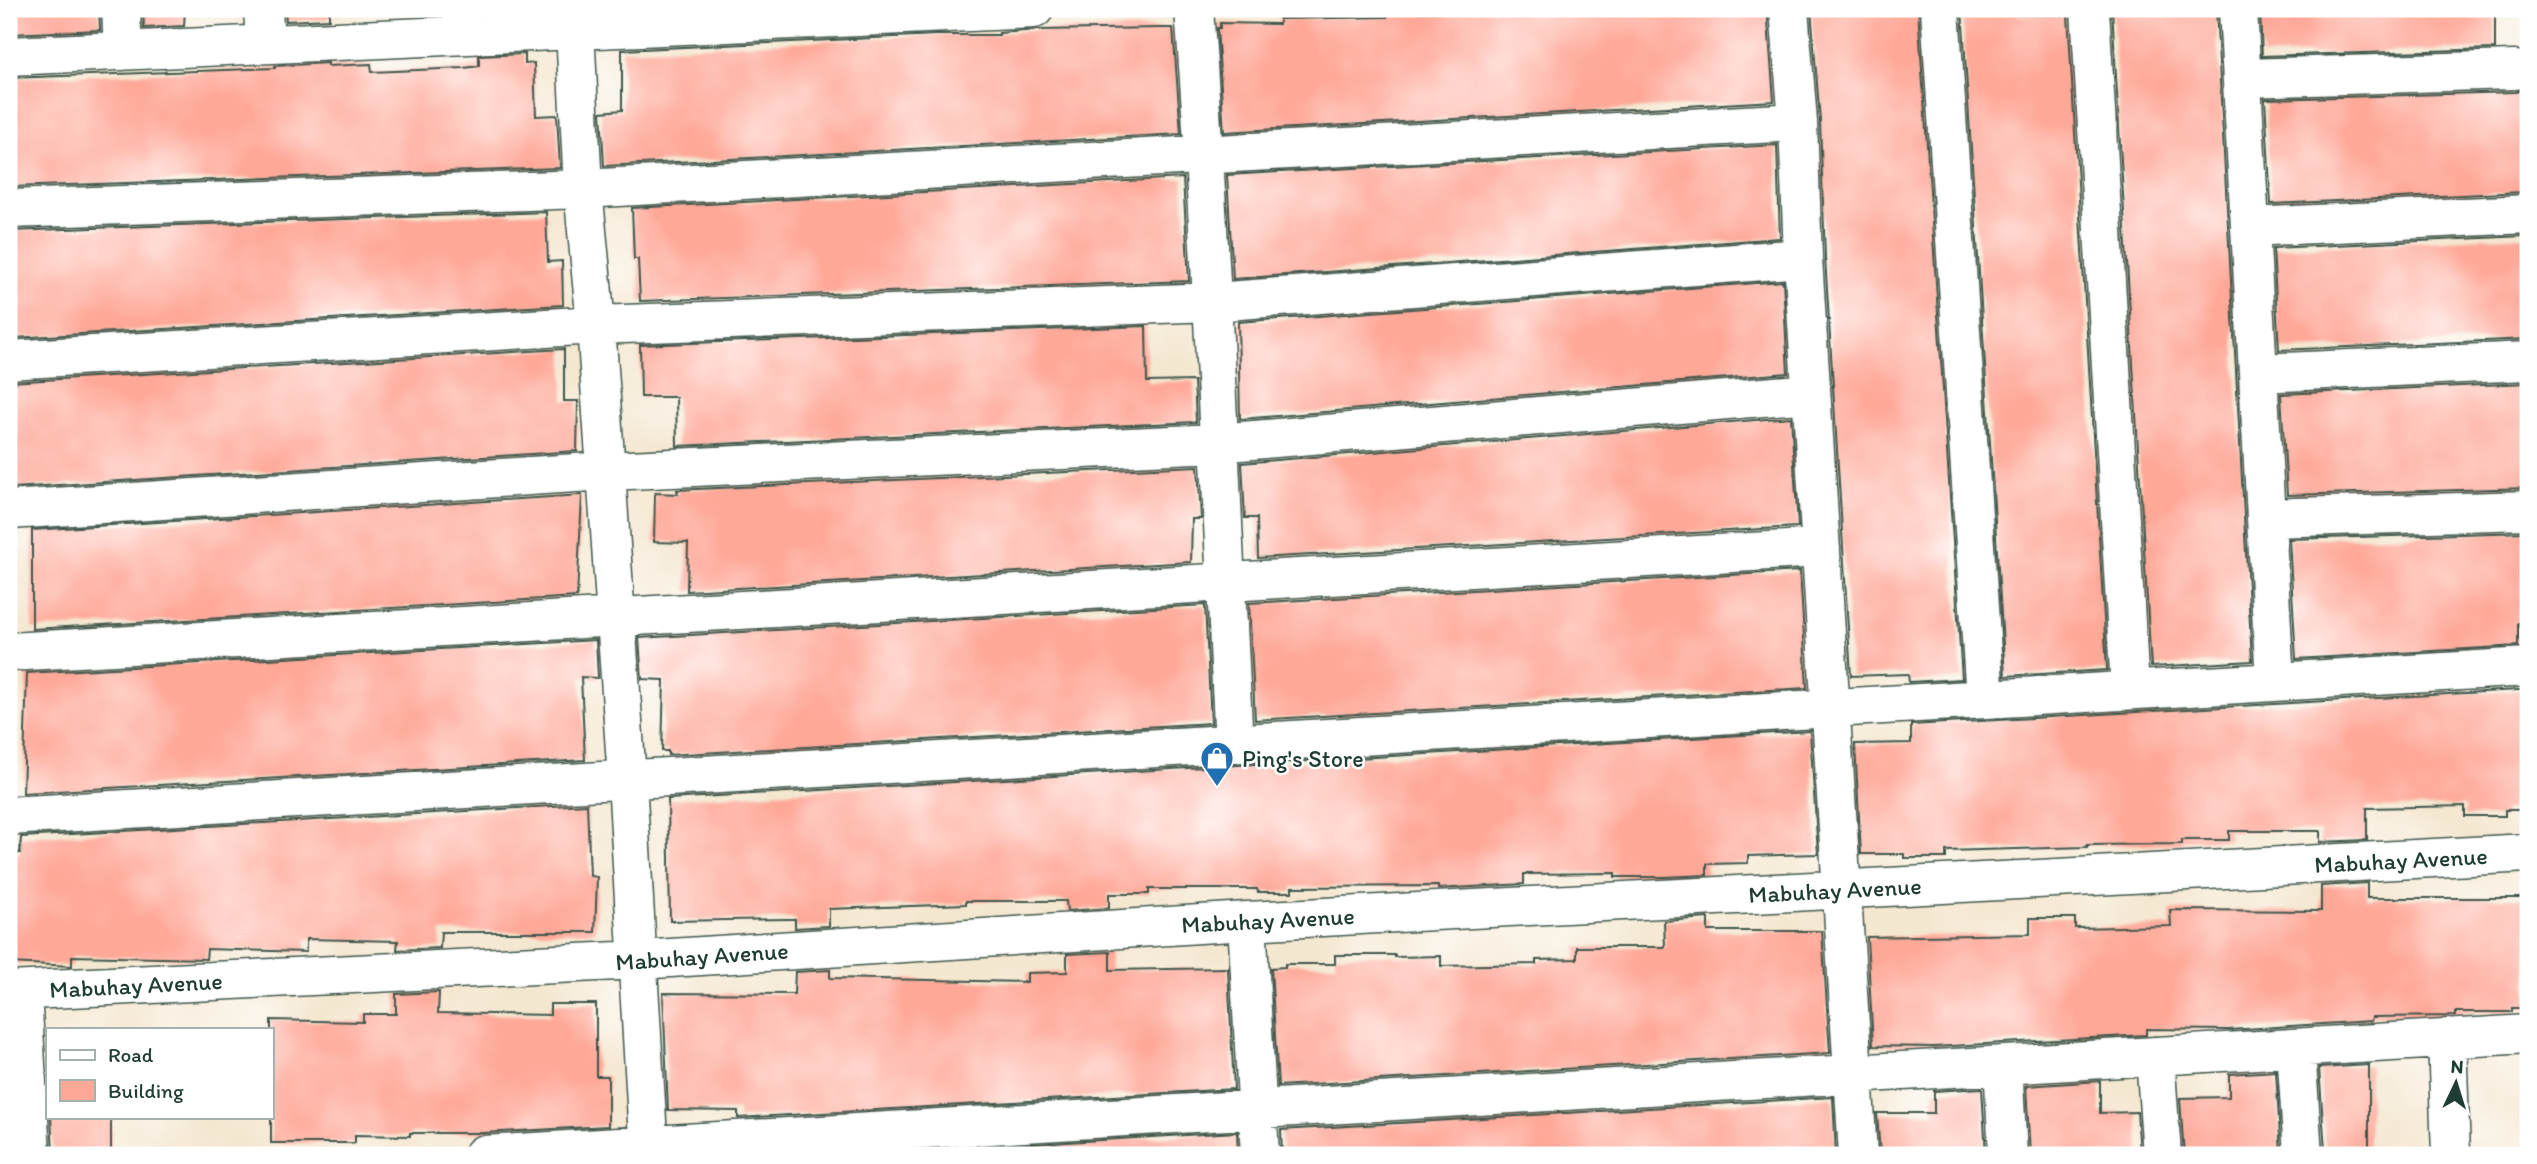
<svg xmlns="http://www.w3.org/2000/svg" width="2537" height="1164" font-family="Itim,sans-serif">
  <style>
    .building { fill: #fea898 }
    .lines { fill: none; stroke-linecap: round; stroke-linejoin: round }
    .minor-casing { stroke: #3f564b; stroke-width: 41 }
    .minor { stroke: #fff; stroke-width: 38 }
    .labels { text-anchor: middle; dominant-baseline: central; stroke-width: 5; stroke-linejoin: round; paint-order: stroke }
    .poi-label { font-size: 24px; fill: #1f3d34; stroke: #fff; text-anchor: start }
    .street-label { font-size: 24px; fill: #1f3d34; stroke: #fff }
  </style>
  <rect width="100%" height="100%" fill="#fff"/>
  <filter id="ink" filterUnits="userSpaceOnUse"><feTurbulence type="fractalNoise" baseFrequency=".0143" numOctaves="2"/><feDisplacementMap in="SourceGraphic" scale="14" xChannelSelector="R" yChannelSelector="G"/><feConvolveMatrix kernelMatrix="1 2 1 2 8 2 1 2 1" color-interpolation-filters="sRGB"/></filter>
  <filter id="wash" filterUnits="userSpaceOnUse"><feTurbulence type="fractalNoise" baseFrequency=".00686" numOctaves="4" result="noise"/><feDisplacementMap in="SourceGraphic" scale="28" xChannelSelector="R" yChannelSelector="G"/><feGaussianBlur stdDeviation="1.57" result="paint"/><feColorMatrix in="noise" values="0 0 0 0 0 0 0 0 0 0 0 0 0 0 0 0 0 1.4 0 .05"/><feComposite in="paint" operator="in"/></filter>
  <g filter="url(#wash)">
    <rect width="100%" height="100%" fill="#f4e7d0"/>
    <g id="blocks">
      <!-- building -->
      <path class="building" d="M9 9H99L100 30 9 34Z
        M143 9H185L184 26 144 28Z
        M285 9H329V19L286 21Z
        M1512 9H1767L1774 101 1224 132 1217 28H1220V23L1279 24V19L1387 17V12H1468V10Z
        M1811 9H1918L1962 679 1909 682 1908 674 1851 676 1825 257 1820 121Z
        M1962 9 2019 10 2018 15H2068L2107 670 2005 676Z
        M2112 9H2216L2252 661 2151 667Z
        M2260 9 2495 10V49L2262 56Z
        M1160 28H1173L1181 134 604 166 601 112 622 110V50L936 35H999V33L1038 30Z
        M525 54V64L534 63 536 116 557 115 560 168 9 187V78L275 68V66L328 63V66L371 64 372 72 464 68 479 66V56Z
        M2528 87V144H2524V192L2271 204 2265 99 2516 92Z
        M1777 145 1780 238 1233 279 1227 175Z
        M1183 178 1189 281 640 301 638 259H634L632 208Z
        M546 212 548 262 562 261 563 305 14 338 13 286H9V231Z
        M2524 236V239H2528V339L2279 350 2273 248Z
        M1783 281 1788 373 1240 419 1238 322Z
        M1146 326 1147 382 1194 381 1196 422 677 446 676 397H641L640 345Z
        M564 349V401H578L577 451 13 488 15 433H9L10 382Z
        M2528 383V488L2287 495 2281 394Z
        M1791 417 1798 527 1258 558 1257 518H1245L1242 463Z
        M1198 466 1201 519H1192L1191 562 687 591 688 543 654 542 655 493 678 494 677 490Z
        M582 495 577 597 32 629V530Z
        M2528 532V623H2518V646L2296 659 2289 539Z
        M1800 571 1807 688 1255 720 1249 603Z
        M1205 605 1211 723 668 755V751H662L664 680 642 679 639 638Z
        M596 640 598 678 581 677 585 760 23 793 27 673Z
        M2518 690H2528V810H2505V816H2465V806L2367 808V840L2320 842V831H2229V840H2182V844L2087 845V847L1946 851V858H1904V854H1861L1855 744 1911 743V725Z
        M1810 731 1818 854 1748 856V863L1707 864V875L1663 877H1615V873L1524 874V884L1453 888 1438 889V886L1292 887V892H1258L1257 889H1149V894H1109V908L1067 911 1066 901H966V904L829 909V926L795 928V919H790L670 921 668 799Z
        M587 804 590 876 597 877 595 932H441L440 948 397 950 398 941 306 939V952L207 949 206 959 72 956V966L9 963V853H20L21 837Z
        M2367 883V898H2528V1008H2512V1012H2456V1016L2372 1017 2371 1021 2228 1030 2146 1029V1035L1933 1047 1873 1046 1867 937 2030 934V918H2075V928L2171 926 2170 910 2321 911V886Z
        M1708 918V931H1822L1830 1053 1278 1086 1271 968 1285 967V964H1335V955H1395V957L1441 956V966L1536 964V960L1577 959V947H1665L1664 921Z
        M1110 952V970L1228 968 1234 1089 738 1118V1111L668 1110 663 993 794 994 795 972 830 970V978L1027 982V973L1067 972V954Z
        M439 992 438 1013 550 1015V1004H596V1076H608V1126L483 1133H410V1136L355 1135V1143H271V1020L363 1022V1014H396V994Z
        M2369 1065V1150H2325L2319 1068Z
        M2276 1071 2281 1155H2184L2180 1098 2229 1097V1074Z
        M2100 1081V1113L2137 1112 2140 1153 2030 1155 2026 1086Z
        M1982 1088 1986 1155H1880L1877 1113H1934V1091Z
        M1833 1097 1836 1155H1282L1281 1130Z
        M51 1117H111V1152L53 1153Z
        M1237 1132 1238 1155H983V1147Z"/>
    </g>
  </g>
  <g filter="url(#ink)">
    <use href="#blocks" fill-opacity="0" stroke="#3f564b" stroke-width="2"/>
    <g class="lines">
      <defs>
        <path id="minor" d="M121 9 123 51
          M263 9 265 44
          M574 9 583 189 596 325 627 780 649 1155
          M1194 9C1212 253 1221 499 1234 744
          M1789 9 1798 122 1803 258 1858 1155
          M1940 9 1985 699
          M2090 9 2130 690
          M2238 9 2275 682
          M9 56 1034 9
          M2242 78 2515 70
          M9 209 583 189 1798 122
          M2250 227 2528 214
          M9 360 596 325 1213 302 1803 258
          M2259 373 2528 361
          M9 510 606 471 1217 443 1811 393
          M2266 518 2528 510
          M9 652 1821 548
          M9 816 2528 667
          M1247 921 1260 1155
          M9 991 639 960 1247 921 2528 853
          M22 991 31 1155
          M2447 1038 2451 1155
          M2296 1048 2303 1155
          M2155 1056 2162 1155
          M2003 1065 2008 1155
          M483 1155 2528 1034"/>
      </defs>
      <!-- minor casing -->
      <use href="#minor" class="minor-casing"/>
      <!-- minor -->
      <use href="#minor" class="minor"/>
    </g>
  </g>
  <!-- icons -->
  <defs>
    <symbol id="shop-pin" viewBox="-11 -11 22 30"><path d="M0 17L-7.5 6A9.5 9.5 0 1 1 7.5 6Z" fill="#1f6fb2" stroke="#fff"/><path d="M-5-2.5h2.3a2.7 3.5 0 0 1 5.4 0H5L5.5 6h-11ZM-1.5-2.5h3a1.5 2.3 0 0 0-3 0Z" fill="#fff"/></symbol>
  </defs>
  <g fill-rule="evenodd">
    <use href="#shop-pin" x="1198" y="739" width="38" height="52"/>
  </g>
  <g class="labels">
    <!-- poi labels -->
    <g class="poi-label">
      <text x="1242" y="758">Ping's Store</text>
    </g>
    <!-- street labels -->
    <g class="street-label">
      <text transform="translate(2401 860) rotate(-3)">Mabuhay Avenue</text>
      <text transform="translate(1835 890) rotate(-3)">Mabuhay Avenue</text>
      <text transform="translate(1268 920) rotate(-3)">Mabuhay Avenue</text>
      <text transform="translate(702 956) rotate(-4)">Mabuhay Avenue</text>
      <text transform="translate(136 985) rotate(-3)">Mabuhay Avenue</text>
    </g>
  </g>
  <!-- margin -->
  <rect width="2537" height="1164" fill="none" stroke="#fff" stroke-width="35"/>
  <!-- legend -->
  <rect x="46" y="1028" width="228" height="91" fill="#ffffff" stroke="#a5b1ae" stroke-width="2"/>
  <rect x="60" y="1050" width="35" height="10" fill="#ffffff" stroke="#a5b1ae" stroke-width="2"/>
  <text x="108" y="1062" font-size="21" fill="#1f3d34">Road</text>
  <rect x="60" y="1080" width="35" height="21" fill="#fea898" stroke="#a5b1ae" stroke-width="2"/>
  <text x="108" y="1098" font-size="21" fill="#1f3d34">Building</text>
  <!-- north arrow -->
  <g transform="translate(2456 1083) rotate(4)" stroke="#ffffff" stroke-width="5" paint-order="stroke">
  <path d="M0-5L12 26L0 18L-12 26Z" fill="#1f3d34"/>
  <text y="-10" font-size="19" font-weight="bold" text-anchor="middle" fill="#1f3d34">N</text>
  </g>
</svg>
